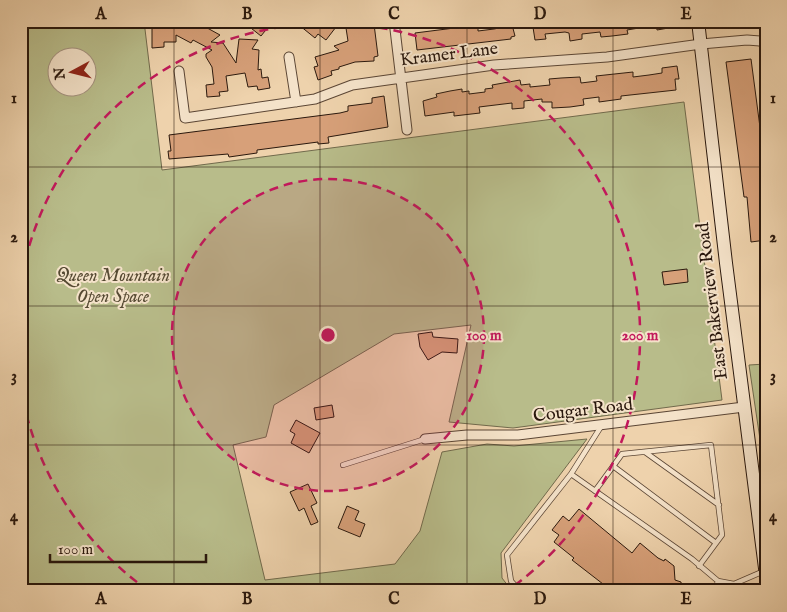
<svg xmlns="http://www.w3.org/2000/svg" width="787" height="612" font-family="'IM FELL English',serif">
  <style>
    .green { fill: #b8bc8a; stroke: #716a4c; fill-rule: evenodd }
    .building { fill: #d7a079; stroke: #2a180d }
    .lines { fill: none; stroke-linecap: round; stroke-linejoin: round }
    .service-casing { stroke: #5b4635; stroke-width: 6 }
    .minor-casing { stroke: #5b4635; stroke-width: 11 }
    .secondary-casing { stroke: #2a180d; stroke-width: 14 }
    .service { stroke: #f4e2c9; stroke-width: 4.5 }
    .minor { stroke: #f4e2c9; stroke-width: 9 }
    .secondary { stroke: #f4e2c9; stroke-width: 12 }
    .grid { fill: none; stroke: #2a180d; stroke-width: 1; stroke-opacity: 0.55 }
    .ring { fill: none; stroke: #c2185b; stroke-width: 2.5; stroke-dasharray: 9 6 }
    .labels { text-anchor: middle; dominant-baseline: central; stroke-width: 4; stroke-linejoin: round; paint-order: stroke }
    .street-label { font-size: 18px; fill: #2a180d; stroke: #f4e2c9 }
    .park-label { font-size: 18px; font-style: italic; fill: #554932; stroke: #f4e2c9 }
    .centre { fill: #c2185b; stroke: #f4e2c9; stroke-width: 2.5 }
    .ring-label { font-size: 15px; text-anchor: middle; font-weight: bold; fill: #c2185b; stroke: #f4e2c9; stroke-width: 4; stroke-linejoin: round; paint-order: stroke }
    .neatline { fill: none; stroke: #2a180d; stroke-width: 2 }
    .grid-label { font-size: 16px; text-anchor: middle; font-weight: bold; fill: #2a180d }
  </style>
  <rect width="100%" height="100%" fill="#eed2ac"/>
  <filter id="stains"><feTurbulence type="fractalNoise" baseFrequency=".004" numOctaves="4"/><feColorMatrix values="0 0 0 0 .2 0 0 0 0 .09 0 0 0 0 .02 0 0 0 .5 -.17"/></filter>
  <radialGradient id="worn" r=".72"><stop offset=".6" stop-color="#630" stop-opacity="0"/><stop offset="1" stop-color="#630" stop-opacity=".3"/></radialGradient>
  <!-- green -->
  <path class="green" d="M21 21H144L162 170 684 102 722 400 513 428 449 422 471 325 394 334 274 405 266 437 233 445 265 580 395 564 420 531 442 452 487 444 514 446 587 439 501 553 502 578 512 591H21ZM58 58H88V88H58Z
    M766 364V480L749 365Z"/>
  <!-- building -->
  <path class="building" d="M187 21H202L200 24 220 35 211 42 223 43 236 63 239 39 258 40 252 49 259 50 258 70 261 69 262 78 268 77 270 88 258 90 257 86 248 87 245 73 226 76 228 91 219 92 220 96 207 97 206 85 214 84 212 67 206 57V54L212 50 193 40 191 43 176 35V42H164V47L152 48V25L185 24Z
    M242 21H273L261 36Z
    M294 21H328L336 27 326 40 318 34 315 38Z
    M351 21 374 24 378 56 374 57V61L355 62 339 67V69L331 71 332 75 318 80 314 67 318 66 315 57 339 50 334 46 348 41 346 28 352 27Z
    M502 21H511L515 36 511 37V39L417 50 415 33 478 25V31L494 29 499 28 498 22Z
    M532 21H651V26L627 30 628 34 612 36 601 37 600 32 582 34V39L570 41 569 33 565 32 545 34 546 39 535 40Z
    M656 21H680V26L657 30Z
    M751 59 766 173V240L751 242 747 197H744L726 62Z
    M677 66 679 79H675L676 90 621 96V99L599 102V97L583 99 584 105 570 107 552 108V102H542V99L524 101V108L512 109V103L479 107 480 113 454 116V112L425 116 423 101 437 97 436 94 450 91 462 89V92L469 91V94L485 92V89L493 88 492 85 520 80 521 85 530 84V87L550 85 549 79 561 78 580 77 581 83 597 81 596 76 633 72V77L649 75 662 73V68Z
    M384 96 388 127 328 137 329 143 318 144V142L257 150V153L229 157 228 154 169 159 168 151H171L169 135 340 113 348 111V106L372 103V98Z
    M687 269 688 282 664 285 662 272Z
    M432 332 433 337 458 339 457 353 442 352 428 360 420 347 418 334Z
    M332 405 334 417 316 420 314 408Z
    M296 420 320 433 309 453 291 443 295 434 290 431Z
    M308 484 317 503 311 506 318 522 311 525 304 508 299 511 290 492Z
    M347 506 359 511 355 520 365 524 360 537 338 528Z
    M579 509 632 553 640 543 658 558 664 561 665 559 674 566 675 580 681 582 682 591H612L572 560 574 558 554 542 559 535 552 530 563 516 569 521Z"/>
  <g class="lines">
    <defs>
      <path id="service" d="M602 425 571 474 692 559 718 581 734 584
        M645 452 719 505
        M343 465 425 439
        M613 466 716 543
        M595 491 622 454 711 445 722 535 699 566
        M520 591 511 581 507 555 571 474
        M715 591 718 581
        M747 591 734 584 764 571"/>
      <path id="minor" d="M394 21 407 130
        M289 57 296 102
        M179 71 185 118 315 99 352 85 494 65 607 57 701 44 747 40 760 41 766 45
        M425 439 467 435H518L744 407"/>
      <path id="secondary" d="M698 21 726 263 766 576"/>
    </defs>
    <!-- service casing -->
    <use href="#service" class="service-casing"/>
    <!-- minor casing -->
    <use href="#minor" class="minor-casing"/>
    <!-- secondary casing -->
    <use href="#secondary" class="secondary-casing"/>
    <!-- service -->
    <use href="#service" class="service"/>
    <!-- minor -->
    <use href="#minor" class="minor"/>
    <!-- secondary -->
    <use href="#secondary" class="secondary"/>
  </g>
  <!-- grid -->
  <path class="grid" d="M174 21V591M320 21V591M467 21V591M613 21V591M21 167H766M21 306H766M21 445H766"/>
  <!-- distance rings -->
  <circle cx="328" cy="335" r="156" fill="#c2185b" fill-opacity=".12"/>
  <g class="ring">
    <circle cx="328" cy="335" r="156"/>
    <path d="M149 591A312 312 0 0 1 22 395M22 275A312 312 0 1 1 507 591"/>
  </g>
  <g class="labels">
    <!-- street labels -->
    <g class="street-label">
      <text transform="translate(449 55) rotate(-7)">Kramer Lane</text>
      <text transform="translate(713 301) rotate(-97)">East Bakerview Road</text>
      <text transform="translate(583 411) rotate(-7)">Cougar Road</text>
    </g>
    <!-- park labels -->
    <g class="park-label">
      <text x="113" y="276">Queen Mountain<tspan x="113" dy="21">Open Space</tspan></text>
    </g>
  </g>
  <circle cx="328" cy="335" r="8" class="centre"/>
  <g class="ring-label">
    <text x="484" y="340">100 m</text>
    <text x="640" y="340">200 m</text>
  </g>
  <!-- margin -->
  <rect width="787" height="612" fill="none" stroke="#eed2ac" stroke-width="55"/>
  <!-- north arrow -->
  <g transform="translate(72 72) rotate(263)"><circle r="24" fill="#f4e2c9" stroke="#a3917e"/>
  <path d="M0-4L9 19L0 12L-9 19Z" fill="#8f2418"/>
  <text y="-8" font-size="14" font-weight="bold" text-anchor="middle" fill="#2a180d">N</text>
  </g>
  <!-- scale -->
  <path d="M50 554v8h156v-8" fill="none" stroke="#2a180d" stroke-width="2.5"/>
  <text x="58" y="554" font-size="15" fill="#2a180d" stroke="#f4e2c9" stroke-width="4" paint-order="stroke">100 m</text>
  <rect x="28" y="28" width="732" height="556" class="neatline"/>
  <g class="grid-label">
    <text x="101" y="19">A</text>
    <text x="247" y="19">B</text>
    <text x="394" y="19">C</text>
    <text x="540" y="19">D</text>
    <text x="686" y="19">E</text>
    <text x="14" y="103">1</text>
    <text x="773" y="103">1</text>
    <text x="14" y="242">2</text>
    <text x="773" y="242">2</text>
    <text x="14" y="381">3</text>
    <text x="773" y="381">3</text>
    <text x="14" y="521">4</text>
    <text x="773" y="521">4</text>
    <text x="101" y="604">A</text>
    <text x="247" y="604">B</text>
    <text x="394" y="604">C</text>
    <text x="540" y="604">D</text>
    <text x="686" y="604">E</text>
  </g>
  <rect width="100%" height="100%" filter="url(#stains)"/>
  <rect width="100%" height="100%" fill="url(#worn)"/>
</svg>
